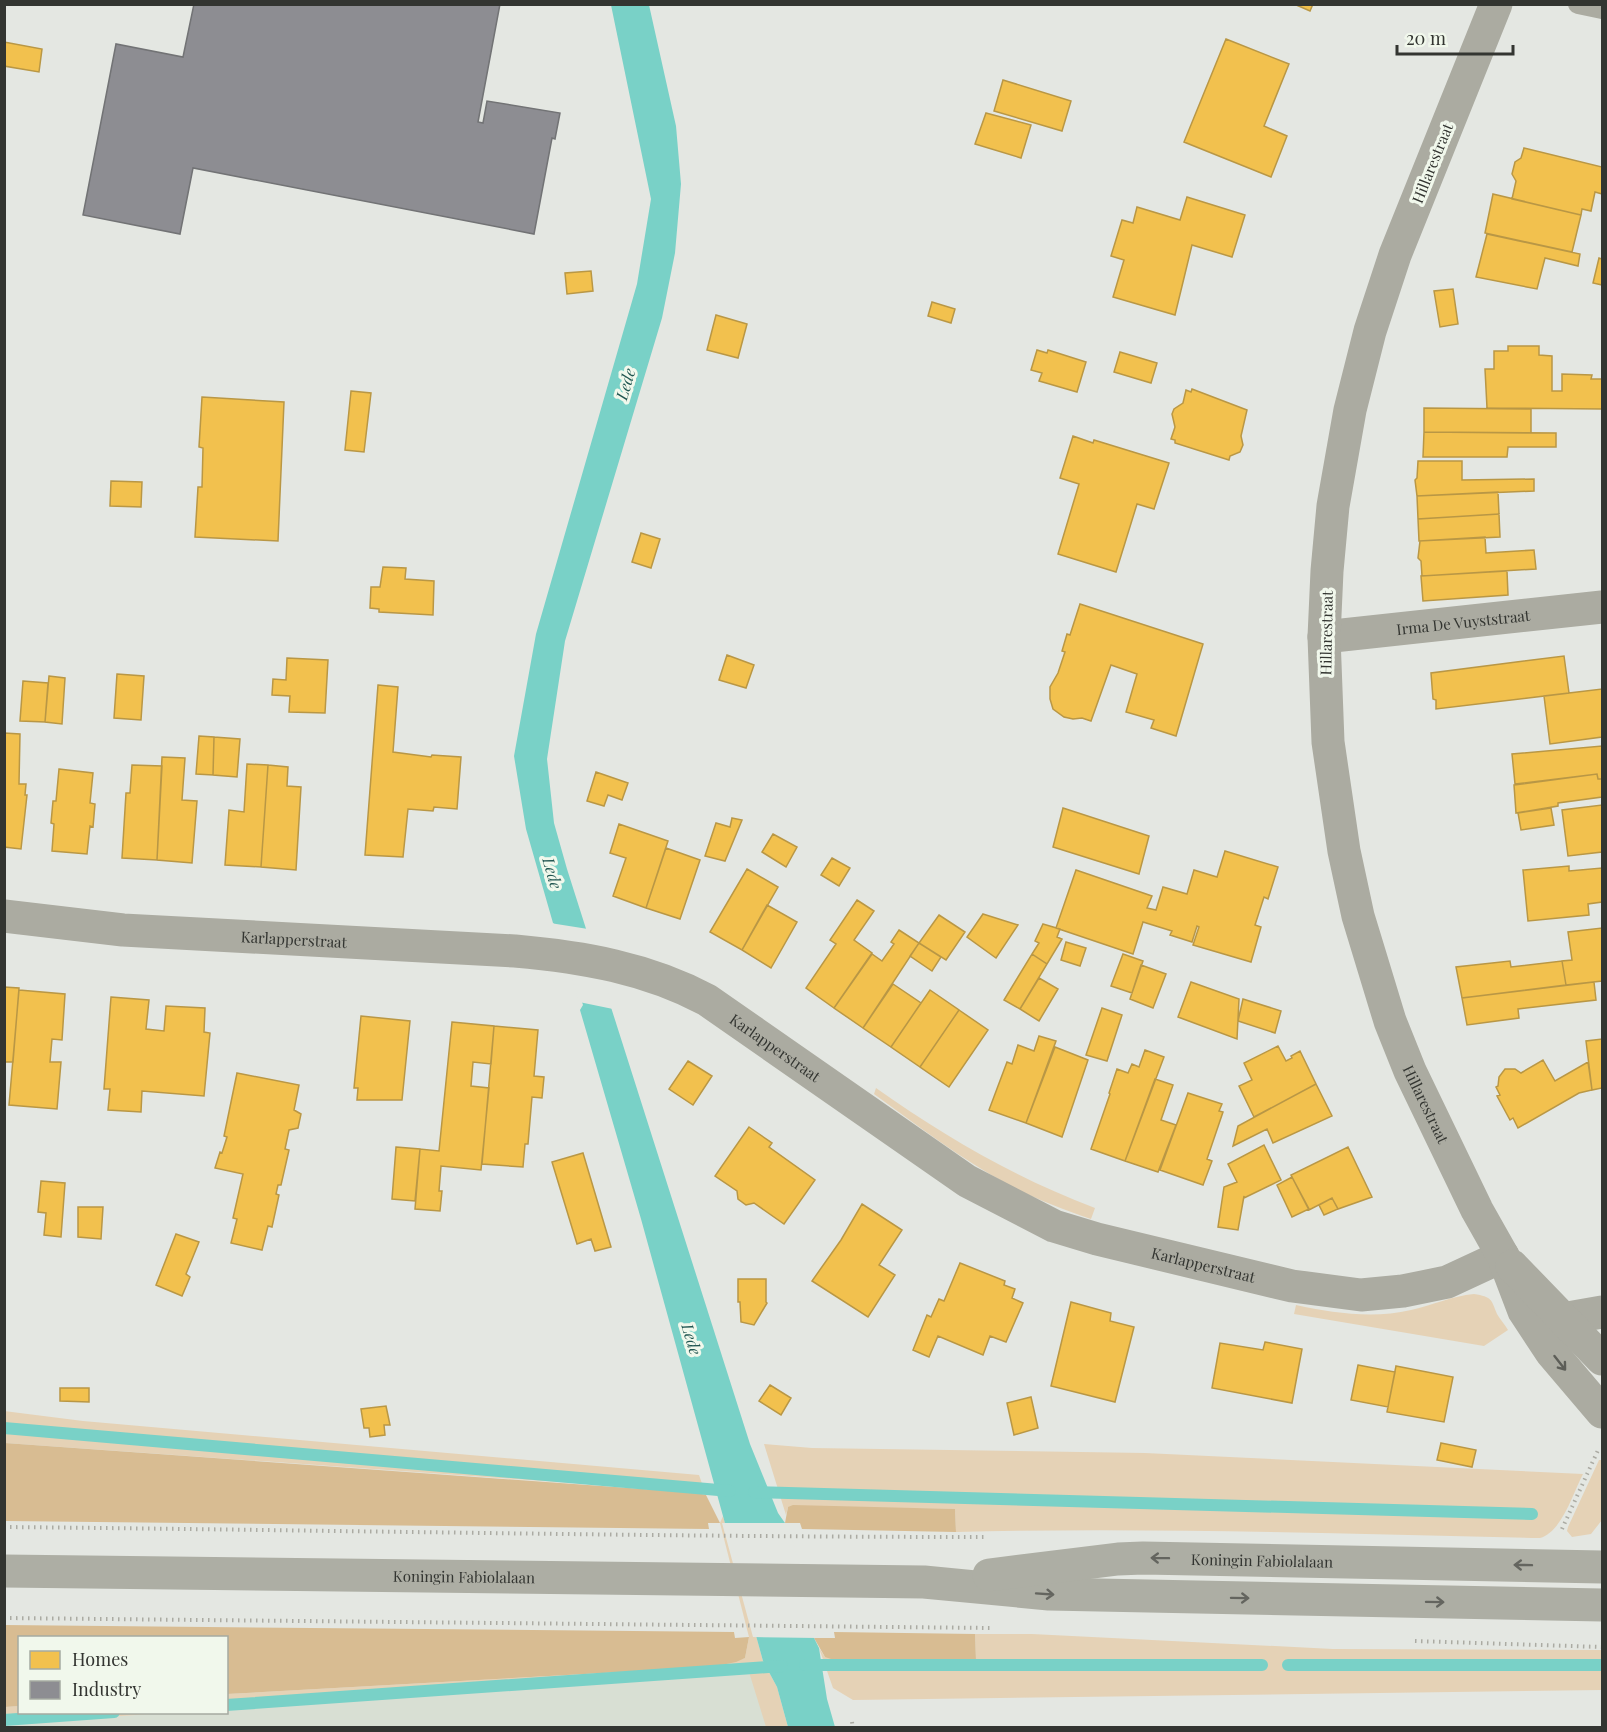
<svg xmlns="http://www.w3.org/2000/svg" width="1607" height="1732" font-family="'Playfair Display',serif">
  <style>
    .built { fill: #d8dfd3 }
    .green { fill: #e5d2b6 }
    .forest { fill: #d8bc92 }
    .water { fill: #79d1c7 }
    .pier { fill: #e4e7e2 }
    .homes { fill: #f2c14e; stroke: #b99745; stroke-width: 1.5 }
    .industry { fill: #8d8d92; stroke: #727375; stroke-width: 1.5 }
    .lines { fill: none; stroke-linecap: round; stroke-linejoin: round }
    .stream { stroke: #79d1c7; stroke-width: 12 }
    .path { stroke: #ababa3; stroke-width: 4; stroke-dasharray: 1.5 4.5; stroke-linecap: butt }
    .service { stroke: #ababa1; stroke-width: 20 }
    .minor { stroke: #ababa1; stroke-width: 33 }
    .tertiary { stroke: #ababa1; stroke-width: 33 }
    .primary { stroke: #adaea4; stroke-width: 33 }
    .oneway { stroke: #5d5e58 }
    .oneway2 { stroke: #64655f }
    .labels { text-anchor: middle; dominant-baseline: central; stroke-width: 6; stroke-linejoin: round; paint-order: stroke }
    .street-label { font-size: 15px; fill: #333531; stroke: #f1f8ec }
    .water-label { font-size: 16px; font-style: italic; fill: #205550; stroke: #f1f8ec }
  </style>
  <rect width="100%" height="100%" fill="#e4e7e2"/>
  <!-- built -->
  <path class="built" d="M749 1672 788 1727 5 1728V1724L165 1713 226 1712 227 1708Z"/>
  <!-- green -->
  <path class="green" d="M876 1088C945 1137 1016 1178 1095 1208L1091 1219C1063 1209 1035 1199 1009 1185 961 1159 918 1126 874 1094Z
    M1474 1294C1492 1297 1491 1299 1497 1314 1500 1319 1505 1325 1508 1330L1484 1346 1294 1314 1296 1305C1333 1313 1373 1319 1411 1310 1433 1305 1452 1296 1474 1294Z
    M4 1411 83 1421 699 1475 706 1495 698 1492 5 1443Z
    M764 1444 812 1448 1145 1453 1583 1474C1573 1493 1562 1532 1540 1538 1345 1534 1150 1527 956 1532L955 1509 788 1507 786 1515Z
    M1599 1460H1602V1520L1591 1534 1572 1537 1567 1531 1568 1527Z
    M723 1516 763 1661 777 1687 788 1727H766L749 1672 227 1708V1694L712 1667 745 1658 749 1637 720 1523Z
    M975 1634H1032L1333 1649 1602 1650V1690L853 1700 833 1688 819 1648 825 1657 976 1660Z
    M19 1706 20 1712 165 1713 5 1724V1707Z"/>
  <!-- forest -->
  <path class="forest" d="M5 1443 698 1493 706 1495 720 1523H708L709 1529 5 1521Z
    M793 1505 955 1509 956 1532 802 1529 800 1523H785L788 1507Z
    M5 1625 734 1632 735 1638 749 1637 745 1658 736 1662 712 1667 227 1694 226 1638H20L19 1706 5 1707Z
    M834 1632 975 1634 976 1660H834L825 1657 814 1638H835Z"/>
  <!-- water -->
  <path class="water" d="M611 5H649L676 126 681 184 675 253 662 318 565 641 547 759 554 823 567 869 750 1444 778 1513 785 1523 814 1638 819 1648 827 1699 835 1727H788L777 1687 763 1661 641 1219 580 1010 583 1005 558 927 553 923 526 829 514 756 536 634 637 284 651 199Z"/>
  <!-- pier -->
  <path class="pier" d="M550 923 588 929 613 1009 579 1002 556 928Z
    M722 1523H788L818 1638 753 1637Z"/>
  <!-- homes -->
  <path class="homes" d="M1294 4H1313L1310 11Z
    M1226 39 1289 64 1264 126 1287 136 1271 177 1184 142Z
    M4 42 42 49 39 72 4 66Z
    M1003 80 1071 101 1062 131 994 111Z
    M986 113 1031 125 1021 158 975 144Z
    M1524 148 1602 167V194L1595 192 1591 211 1582 209 1581 215 1512 199 1516 181 1512 174 1515 162 1521 158Z
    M1493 194 1581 215 1572 252 1485 233Z
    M1187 197 1245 215 1232 257 1192 245 1175 315 1113 297 1124 260 1111 256 1122 220 1133 223 1137 207 1180 220Z
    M1487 234 1580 254 1578 266 1545 258 1537 289 1476 277Z
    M1599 258 1602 259V285L1593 283Z
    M591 271 593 291 567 294 565 273Z
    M1453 289 1458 324 1440 327 1434 291Z
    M932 302 955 309 951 323 928 316Z
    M716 315 747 324 738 358 707 350Z
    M1508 346H1539V355L1552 356V391H1562V374L1592 375 1591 379H1602V409L1487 408 1485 369H1494V351H1508Z
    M1037 350 1047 353 1048 350 1086 362 1077 392 1039 381 1042 373 1031 370Z
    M1120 352 1157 363 1151 383 1114 372Z
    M1192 389 1247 410 1241 436 1243 445 1240 452 1230 456 1229 460 1175 443V440L1171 439 1175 427 1172 414 1174 409 1183 403 1186 390 1191 392Z
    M351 391 371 393 364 452 345 450Z
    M202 397 284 402 278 541 195 537 198 487H202L203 448 199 447Z
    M1424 408 1531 409V433L1424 432Z
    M1424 432 1556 433V447H1508L1507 457H1423Z
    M1073 436 1093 443 1094 440 1169 463 1154 509 1137 504 1116 572 1058 554 1079 484 1060 478Z
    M1418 461H1462V480L1534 479V491L1417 496 1415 480 1417 478Z
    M111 481 142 482 141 507 110 506Z
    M1498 492 1499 514 1418 519 1417 496Z
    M1499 514 1500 537 1419 541 1418 519Z
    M641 533 660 539 651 568 632 562Z
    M1485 537 1486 553 1534 550 1536 569 1422 576 1421 561 1418 558 1420 541Z
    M383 567 406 568 405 579 434 581 433 615 379 612V609L370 608 371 587H380Z
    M1507 571 1508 595 1423 601 1421 576Z
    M1080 604 1203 644 1176 736 1151 728 1154 720 1126 712 1137 674 1111 665 1091 721 1082 718 1073 719 1064 717 1053 709 1050 699V687L1058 673 1065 652 1062 651 1067 634 1070 635Z
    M727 655 754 665 746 688 719 680Z
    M1564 656 1569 693 1436 709V700L1433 699 1431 673Z
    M287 658 328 660 325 713 289 712 290 696 272 695 273 679 286 680Z
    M117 674 144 676 141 720 114 718Z
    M49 676 65 678 62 724 45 722Z
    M23 681 48 683 45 722 20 721Z
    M378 685 398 687 393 752 431 757 432 755 461 757 457 809 434 807 433 811 408 809 403 857 365 855Z
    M1602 689V737L1550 744 1544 696Z
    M4 733 20 734 19 784H26L25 795H27L21 849 4 847Z
    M199 736 214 737 213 775 196 774Z
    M214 737 240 739 237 777 213 775Z
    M1602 746V779H1598L1597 774 1515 784 1512 754Z
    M162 757 185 758 182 800 197 801 192 863 157 860Z
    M247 764 268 765 261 867 225 865 229 810 244 812Z
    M132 765 162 766 157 860 122 858 126 793H130Z
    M268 765 288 767 287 786 301 787 296 870 261 867Z
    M59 769 93 773 90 803 95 804 93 827 90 826 87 854 52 851 54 824 51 823 53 801H56Z
    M596 772 628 783 622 800 608 795 604 806 587 801Z
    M1597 774 1598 779H1602V797L1558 803V806L1516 813 1514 785Z
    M1602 805V852L1568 856 1562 810Z
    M1063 808 1149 836 1139 874 1053 847Z
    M1551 808 1554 825 1521 830 1518 813Z
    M732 818 742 820 725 861 705 856 716 823 730 827Z
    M619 824 668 841 646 908 613 896 626 858 610 853Z
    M773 834 797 847 786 867 762 852Z
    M666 848 700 860 680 919 646 908Z
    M1225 851 1278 867 1268 899 1264 897 1255 925 1261 927 1251 962 1193 945 1199 927 1197 926 1192 942 1170 935 1172 931 1143 922 1133 954 1056 928 1076 870 1152 896 1147 908 1156 910 1163 887 1187 894 1194 870 1217 877Z
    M832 858 850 868 839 886 821 875Z
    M1569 866V871L1602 868V902L1588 904 1589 915 1528 921 1523 870Z
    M747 869 778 887 742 950 710 932Z
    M857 900 874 911 854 940 872 953 834 1008 806 988 836 944 830 940Z
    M767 905 797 922 771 968 742 950Z
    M983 914 1018 925 996 958 967 937Z
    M939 915 965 932 946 960 919 943Z
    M1043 924 1060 929 1057 937 1062 939 1047 964 1032 954 1039 943 1035 941Z
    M1602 928V981L1566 985 1562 961 1572 960 1568 932Z
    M899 930 919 943 863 1028 834 1008 872 954 882 961 894 944 891 942Z
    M1066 942 1086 948 1080 966 1061 960Z
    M919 943 941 957 932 971 910 956Z
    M1032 954 1047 964 1020 1009 1004 1000Z
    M1123 954 1143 961 1132 993 1111 986Z
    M1510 961 1511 967 1562 961 1566 985 1462 998 1456 967Z
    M1141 965 1166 974 1153 1008 1130 999Z
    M1039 978 1058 989 1039 1021 1020 1009Z
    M1191 982 1239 999 1237 1039 1178 1017Z
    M1594 982 1596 1000 1518 1009 1519 1018 1467 1025 1462 998Z
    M893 984 921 1003 891 1047 863 1028Z
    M4 987 19 988 13 1062H4Z
    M19 990 65 994 62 1040 52 1039 50 1062H61L57 1109 9 1105Z
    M930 990 959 1010 920 1067 891 1047Z
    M111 997 149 1000 146 1029 164 1031 166 1006 205 1008 204 1032 210 1033 204 1096 142 1091 141 1112 108 1110 110 1089H104Z
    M1243 999 1281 1011 1275 1033 1238 1021Z
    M1102 1008 1122 1015 1107 1061 1086 1055Z
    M959 1010 988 1030 949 1087 920 1067Z
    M361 1016 410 1021 402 1100H357L358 1088H354Z
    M452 1022 494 1026 491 1064 473 1062 471 1086 489 1088 481 1170 441 1166 439 1191H442L440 1211 415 1209 420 1149 439 1151Z
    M494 1026 538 1030 534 1076 544 1077 542 1098 532 1097 528 1144H525L523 1167 482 1164Z
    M1039 1036 1056 1041 1026 1123 989 1110 1007 1062 1012 1064 1018 1045 1034 1051Z
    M1602 1039V1088L1592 1090 1586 1041Z
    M1278 1046 1286 1061 1292 1058 1291 1056 1300 1051 1316 1084 1254 1117 1239 1086 1252 1080 1244 1063Z
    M1055 1047 1088 1060 1062 1137 1026 1123Z
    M1145 1050 1164 1057 1125 1161 1091 1149 1110 1094 1109 1093 1117 1069 1128 1073 1132 1064 1139 1067Z
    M1543 1060 1555 1081 1588 1062 1592 1090 1579 1093 1518 1128 1513 1118 1510 1120 1497 1096 1500 1095 1496 1087 1498 1086 1499 1077 1505 1069H1515L1521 1073Z
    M688 1061 712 1076 693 1105 669 1089Z
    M237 1073 299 1085 294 1110 301 1114 298 1128 289 1130 285 1149 289 1150 281 1185H278L276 1194 279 1195 272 1227 268 1226 262 1250 231 1243 237 1219 233 1218 243 1174 215 1168 220 1152 222 1153 227 1137 224 1136Z
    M1155 1079 1173 1085 1161 1120 1176 1125 1158 1172 1125 1161Z
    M1316 1084 1332 1116 1273 1143 1267 1129 1233 1146 1238 1126Z
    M1188 1093 1222 1104 1219 1111 1223 1112 1207 1159 1212 1161 1203 1185 1160 1170Z
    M749 1127 772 1143 769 1147 815 1180 784 1224 754 1203 746 1205 738 1199 737 1191 715 1176Z
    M1264 1145 1281 1180 1244 1198V1196L1238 1230 1218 1227 1224 1187 1237 1182 1228 1164Z
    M396 1147 420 1149 415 1201 392 1199Z
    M1348 1147 1372 1197 1338 1209 1332 1198 1309 1210 1291 1175Z
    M583 1153 611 1247 595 1251 591 1239 577 1244 552 1162Z
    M1292 1177 1309 1209 1292 1217 1277 1185Z
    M41 1181 65 1183 61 1237 44 1235 46 1213 38 1212Z
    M1332 1198 1338 1209 1324 1215 1319 1205Z
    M862 1204 902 1230 879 1265 895 1275 868 1317 812 1281 841 1240Z
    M78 1207H103L101 1239 78 1237Z
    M176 1234 199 1242 186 1274 190 1277 182 1296 156 1285Z
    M960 1263 1005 1281 1004 1285 1015 1289 1012 1298 1023 1303 1006 1342 990 1336 983 1355 938 1336 929 1357 913 1350 927 1315 931 1317 939 1299 944 1301Z
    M738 1279H766V1302L767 1303 754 1325 741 1322 740 1302H738Z
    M1071 1302 1111 1313 1110 1321 1134 1327 1115 1402 1051 1386Z
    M1265 1342 1302 1349 1292 1403 1212 1388 1220 1343 1263 1350Z
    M1358 1365 1395 1372 1388 1407 1351 1400Z
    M1396 1366 1453 1377 1444 1422 1387 1412Z
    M770 1385 791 1398 781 1415 759 1401Z
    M60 1388H89V1402L60 1401Z
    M1031 1397 1038 1428 1014 1435 1007 1403Z
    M386 1406 390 1425H384L385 1435 370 1437 369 1428H364L361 1409Z
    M1441 1443 1476 1450 1472 1467 1437 1460Z"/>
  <!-- industry -->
  <path class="industry" d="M194 4H500L478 122 483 123 487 101 560 113 555 139 552 138 534 234 193 168 180 234 83 215 116 44 183 57Z"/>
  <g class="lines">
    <!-- stream -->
    <path class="stream" d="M4 1428 730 1491
      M754 1492 1532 1514
      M805 1665H1262
      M1288 1665H1602
      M226 1705 782 1666
      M4 1720 114 1712"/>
    <!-- path -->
    <path class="path" d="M4 1527C331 1530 658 1537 985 1537
      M1562 1529 1599 1448
      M4 1618 991 1628
      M1415 1641 1602 1647
      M852 1722 853 1728"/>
    <!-- service -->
    <path class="service" d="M1578 4 1602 9"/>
    <!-- minor -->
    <g class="minor">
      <path id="s1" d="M1324 637 1602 607"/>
      <path id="s2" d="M4 916 123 930 515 951C583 957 647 968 707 1000L967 1181 1054 1226 1097 1239 1292 1286 1361 1295 1403 1291 1447 1282 1503 1256"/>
      <path d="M1539 1323 1602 1312"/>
    </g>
    <!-- tertiary -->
    <g class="tertiary">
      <path id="s3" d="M1496 4 1395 255 1370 331 1350 410 1333 506 1327 571 1324 637 1328 742 1344 851 1358 916 1390 1021 1410 1071 1477 1210 1503 1256 1524 1311 1551 1352 1602 1412"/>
      <path d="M1512 1266 1602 1359"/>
    </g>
    <!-- primary -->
    <g class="primary">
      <path id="s4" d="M4 1571 924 1582 1049 1594 1602 1605"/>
      <path id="s5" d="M989 1575 1118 1559 1143 1558 1602 1567"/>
    </g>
  </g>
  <!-- one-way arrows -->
  <defs><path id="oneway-shaft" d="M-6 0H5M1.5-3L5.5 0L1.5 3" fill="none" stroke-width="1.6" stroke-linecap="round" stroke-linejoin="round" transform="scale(1.5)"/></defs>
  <use class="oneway" href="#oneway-shaft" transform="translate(1560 1363) rotate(52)"/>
  <g class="oneway2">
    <use href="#oneway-shaft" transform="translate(1160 1558) rotate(-179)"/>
    <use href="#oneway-shaft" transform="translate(1523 1565) rotate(-179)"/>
    <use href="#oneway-shaft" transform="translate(1045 1594) rotate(4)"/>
    <use href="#oneway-shaft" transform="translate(1240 1598) rotate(1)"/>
    <use href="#oneway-shaft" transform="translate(1435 1602) rotate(1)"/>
  </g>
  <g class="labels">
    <!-- street labels -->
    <g class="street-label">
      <text transform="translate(1432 163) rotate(-68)">Hillarestraat</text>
      <text stroke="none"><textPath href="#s1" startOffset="140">Irma De Vuyststraat</textPath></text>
      <text transform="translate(1326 633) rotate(-89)">Hillarestraat</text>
      <text stroke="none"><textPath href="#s2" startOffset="291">Karlapperstraat</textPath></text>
      <text stroke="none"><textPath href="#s2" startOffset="795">Karlapperstraat</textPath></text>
      <text stroke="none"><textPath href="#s3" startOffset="1143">Hillarestraat</textPath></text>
      <text stroke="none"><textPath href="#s2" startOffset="1281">Karlapperstraat</textPath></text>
      <text stroke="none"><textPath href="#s5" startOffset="274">Koningin Fabiolalaan</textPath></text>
      <text stroke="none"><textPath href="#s4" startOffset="460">Koningin Fabiolalaan</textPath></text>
    </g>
    <!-- water labels -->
    <g class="water-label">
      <text transform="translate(625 384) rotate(-74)">Lede</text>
      <text transform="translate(553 873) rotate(74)">Lede</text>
      <text transform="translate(692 1339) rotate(73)">Lede</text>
    </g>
  </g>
  <!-- border -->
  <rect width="1607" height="1732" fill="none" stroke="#333531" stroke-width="12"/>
  <!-- legend -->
  <rect x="18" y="1636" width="210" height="78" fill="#f1f8ec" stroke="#a5aaa1" stroke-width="1.5"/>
  <rect x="30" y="1651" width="30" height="18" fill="#f2c14e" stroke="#a5aaa1" stroke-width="1.5"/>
  <text x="72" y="1666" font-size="18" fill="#333531">Homes</text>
  <rect x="30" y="1681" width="30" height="18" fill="#8d8d92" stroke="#a5aaa1" stroke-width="1.5"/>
  <text x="72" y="1696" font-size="18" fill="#333531">Industry</text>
  <!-- scale -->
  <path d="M1397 45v9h116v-9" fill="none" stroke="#333531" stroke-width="3"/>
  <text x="1406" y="45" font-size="18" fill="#333531" stroke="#f1f8ec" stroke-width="4.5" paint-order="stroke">20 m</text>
</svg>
